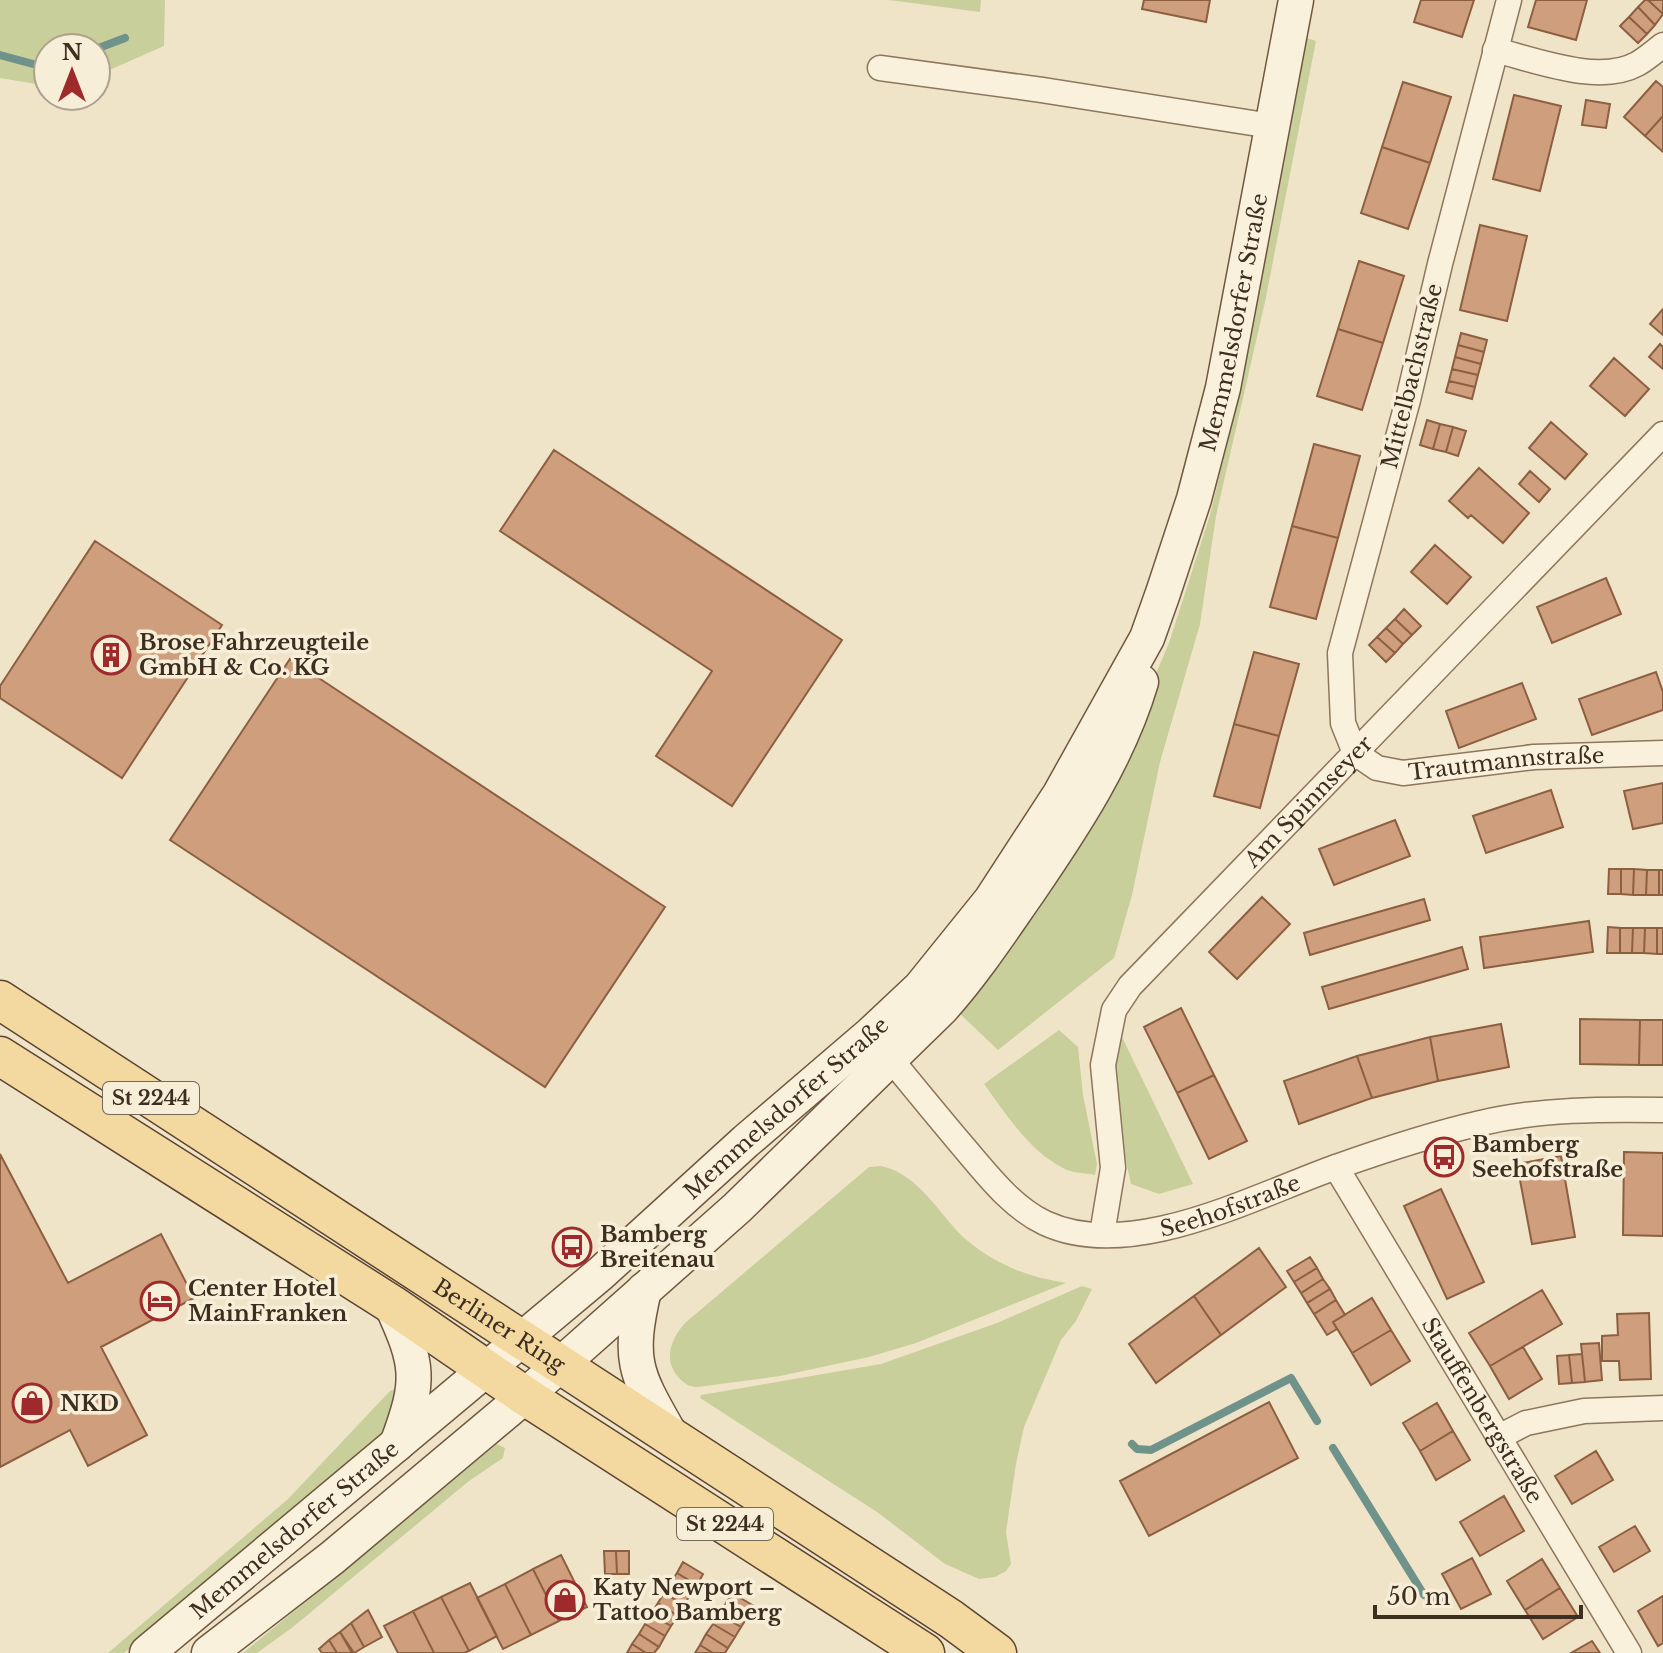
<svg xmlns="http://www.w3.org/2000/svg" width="1663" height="1653" font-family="'Libre Baskerville',serif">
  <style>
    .green { fill: #c9cf9b }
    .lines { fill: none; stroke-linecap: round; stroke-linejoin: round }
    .stream { stroke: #6f938a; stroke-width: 8 }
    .building { fill: #cf9f7d; stroke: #8d5f41; stroke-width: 2 }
    .minor-casing { stroke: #8d765c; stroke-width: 27 }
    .secondary-casing { stroke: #6f573f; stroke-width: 37 }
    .primary-casing { stroke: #5b4430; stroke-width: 41 }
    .minor { stroke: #faf1dc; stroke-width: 24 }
    .secondary { stroke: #faf1dc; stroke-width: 34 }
    .primary { stroke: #f3d9a0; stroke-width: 38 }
    .labels { text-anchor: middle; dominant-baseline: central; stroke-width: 7; stroke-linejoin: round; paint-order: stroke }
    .shield { fill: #f7eed8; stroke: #756857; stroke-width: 2 }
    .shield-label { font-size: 20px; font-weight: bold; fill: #3d2e20 }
    .street-label { font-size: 22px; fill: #3d2e20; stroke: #f7eed8 }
    .poi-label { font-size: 22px; font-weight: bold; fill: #3d2e20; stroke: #f7eed8; text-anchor: start }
  </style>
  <rect width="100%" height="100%" fill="#f0e4c8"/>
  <!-- green -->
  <path class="green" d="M0 0H165L164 46 96 76V48H48V86L0 78Z
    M889 0H981L980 12Z
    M1307 38 1316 41 1265 302 1216 516 1200 624 1160 762 1132 895 1114 958 998 1050 957 1011 1112 776 1169 643 1210 515 1237 404Z
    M1059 1030 1078 1047 1083 1095 1097 1164 1095 1175C1085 1173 1072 1173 1063 1168 1029 1151 1006 1114 984 1084Z
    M1122 1037 1193 1184 1159 1194 1131 1184C1122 1139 1101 1081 1122 1037Z
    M881 1166C922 1175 939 1217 969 1242 999 1266 1029 1277 1066 1283L916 1343 869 1357 780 1376 698 1387C690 1387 687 1385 681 1380 662 1362 670 1340 685 1323L869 1167Z
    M1082 1286 1092 1289 1076 1321 1061 1340 1024 1427 1016 1464 1006 1532 1011 1564 1006 1571 995 1577 979 1579 945 1564 877 1512 700 1398 701 1395 881 1364 997 1323Z
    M399 1387 392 1416 383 1433 124 1653H108L288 1499 390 1391Z
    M497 1444 505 1448 503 1458 469 1481 293 1627 257 1653H243Z"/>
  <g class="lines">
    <!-- stream -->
    <path class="stream" d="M96 49 125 38
      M0 55 48 68
      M1132 1444 1137 1449 1151 1450 1291 1378 1317 1421
      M1333 1448 1424 1595 1440 1601"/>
  </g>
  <!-- building -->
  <path class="building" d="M1144 0H1210L1206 22 1142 9Z
    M1421 0H1474L1462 37 1414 22Z
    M1536 0H1587L1576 40 1528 27Z
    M1645 0H1648L1663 14 1655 25 1638 7Z
    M1648 0H1663V14Z
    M1638 7 1655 25 1647 34 1629 17Z
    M1629 17 1647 34 1638 43 1620 26Z
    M1656 81 1663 87V116L1645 136 1624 117Z
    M1403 82 1451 97 1430 163 1382 147Z
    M1514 95 1561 106 1540 191 1493 179Z
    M1586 100 1610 104 1606 128 1582 125Z
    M1663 116V152L1645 136Z
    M1382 147 1430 163 1408 229 1361 213Z
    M1480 225 1527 236 1507 321 1460 310Z
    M1359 261 1404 276 1383 343 1338 329Z
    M1663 309V335L1650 324Z
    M1338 329 1383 343 1362 410 1317 396Z
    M1461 333 1487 340 1484 352 1458 345Z
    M1660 344 1663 347V369L1649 357Z
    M1458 345 1484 352 1481 364 1455 357Z
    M1455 357 1481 364 1478 375 1452 369Z
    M1614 358 1649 389 1625 416 1590 386Z
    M1452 369 1478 375 1475 387 1449 381Z
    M1449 381 1475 387 1472 399 1446 392Z
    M1427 420 1440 424 1433 449 1420 445Z
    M1551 422 1587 454 1565 479 1529 448Z
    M1440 424 1453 427 1446 452 1433 449Z
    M1453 427 1466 431 1458 456 1446 452Z
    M1314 444 1360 456 1338 538 1292 526Z
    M554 450 842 640 732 806 656 756 712 671 500 531Z
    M1479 468 1529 513 1503 543 1471 515 1468 518 1449 501Z
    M1530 471 1550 489 1539 502 1519 484Z
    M1292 526 1338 538 1316 619 1270 607Z
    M95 541 222 625 122 778 0 698V686Z
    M1435 545 1471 577 1447 604 1411 572Z
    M1606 578 1621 614 1552 643 1537 607Z
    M1404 609 1421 626 1412 635 1395 619Z
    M1395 619 1412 635 1403 644 1386 628Z
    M1386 628 1403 644 1395 653 1377 637Z
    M1377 637 1395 653 1386 662 1369 645Z
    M1254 652 1299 664 1279 736 1234 724Z
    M290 659 665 907 545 1087 170 840Z
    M1656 672 1663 692V710L1592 735 1579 699Z
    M1522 683 1536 719 1459 748 1446 711Z
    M1234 724 1279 736 1260 808 1214 796Z
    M1663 783V823L1633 829 1624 791Z
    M1551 790 1563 827 1486 853 1473 816Z
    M1395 820 1410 856 1334 885 1319 849Z
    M1609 869H1621V894H1608Z
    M1621 869H1634L1633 895 1621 894Z
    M1634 869 1647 870 1646 895H1633Z
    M1647 870H1659V895H1646Z
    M1659 870H1663V895H1659Z
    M1262 897 1290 924 1237 979 1209 952Z
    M1424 899 1430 920 1310 955 1304 933Z
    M1589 921 1593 952 1484 968 1480 937Z
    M1608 927 1620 928V953H1607Z
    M1620 928H1633L1632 953H1620Z
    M1633 928H1645L1644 953H1632Z
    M1645 928H1657V954L1644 953Z
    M1657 928H1663V954H1657Z
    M1462 947 1468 969 1329 1009 1322 987Z
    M1181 1008 1214 1075 1177 1093 1144 1027Z
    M1580 1019 1640 1020 1639 1065 1580 1064Z
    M1640 1020H1663V1065H1639Z
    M1501 1024 1509 1067 1438 1081 1430 1037Z
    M1430 1037 1438 1081 1372 1098 1357 1056Z
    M1357 1056 1372 1098 1299 1124 1284 1081Z
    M1214 1075 1247 1141 1209 1159 1177 1093Z
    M1624 1152 1663 1153V1236L1623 1235Z
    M0 1154 68 1283 161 1234 194 1298 101 1347 147 1435 88 1466 70 1430 0 1467Z
    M1561 1156 1575 1237 1532 1244 1517 1164Z
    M1441 1189 1484 1282 1447 1299 1404 1206Z
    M1259 1248 1286 1287 1221 1335 1194 1296Z
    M1310 1257 1317 1268 1294 1282 1287 1271Z
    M1317 1268 1323 1279 1301 1293 1294 1282Z
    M1323 1279 1330 1289 1307 1303 1301 1293Z
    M1330 1289 1336 1300 1314 1314 1307 1303Z
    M1542 1290 1562 1324 1490 1366 1469 1333Z
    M1194 1296 1221 1335 1156 1383 1129 1344Z
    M1372 1298 1391 1330 1352 1353 1333 1322Z
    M1336 1300 1345 1315 1333 1322 1337 1329 1327 1335 1314 1314Z
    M1649 1313 1651 1379 1620 1380 1619 1361H1602V1336L1618 1335 1617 1314Z
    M1391 1330 1410 1361 1371 1385 1352 1353Z
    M1599 1343 1602 1380 1585 1382 1581 1344Z
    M1523 1347 1542 1379 1509 1399 1490 1366Z
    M1582 1354 1585 1382 1572 1383 1569 1355Z
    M1569 1355 1572 1383 1559 1384 1557 1356Z
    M1269 1402 1298 1458 1149 1536 1120 1481Z
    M1437 1403 1453 1431 1420 1451 1403 1423Z
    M1453 1431 1470 1460 1436 1480 1420 1451Z
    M1596 1451 1613 1480 1572 1504 1555 1476Z
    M1504 1496 1524 1531 1480 1556 1460 1522Z
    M1635 1526 1650 1551 1614 1572 1599 1547Z
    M604 1551H616L617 1574H605Z
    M616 1551H629V1574H617Z
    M561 1555 587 1607 559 1621 533 1569Z
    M1472 1558 1491 1594 1461 1609 1442 1574Z
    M1542 1559 1560 1588 1525 1610 1507 1581Z
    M683 1562 703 1574 697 1585 677 1573Z
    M533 1569 559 1621 531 1635 505 1584Z
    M677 1573 697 1585 690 1595 670 1583Z
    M470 1583 497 1636 469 1651 441 1597Z
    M670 1583 690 1595 684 1605 664 1593Z
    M505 1584 531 1635 503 1649 477 1598Z
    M1560 1588 1578 1617 1543 1639 1525 1610Z
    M664 1593 684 1605 678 1616 658 1603Z
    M732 1593 754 1606 748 1616 726 1603Z
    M1663 1596V1643L1658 1646 1638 1611Z
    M441 1597 469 1651 464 1653H434L413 1611Z
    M658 1603 678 1616 671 1626 651 1614Z
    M726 1603 748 1616 741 1627 719 1614Z
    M368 1610 382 1637 364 1647 351 1623Z
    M413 1611 434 1653H398L384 1626Z
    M651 1614 671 1626 665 1636 645 1624Z
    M719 1614 741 1627 735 1637 713 1624Z
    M351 1623 364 1647 354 1653 340 1632Z
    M645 1624 665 1636 659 1647 639 1634Z
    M713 1624 735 1637 728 1648 706 1634Z
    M340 1632 352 1653H337L329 1640Z
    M639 1634 659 1647 654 1653H646L632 1644Z
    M706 1634 728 1648 725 1653H713L700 1645Z
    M329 1640 337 1653H322L319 1649Z
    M1592 1641 1600 1653H1571Z
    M632 1644 646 1653H627Z
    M700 1645 713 1653H695Z"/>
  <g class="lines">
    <defs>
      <g id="minor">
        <path id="s1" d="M1509 0 1440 264 1408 400 1340 653 1343 723 1355 753 1377 768 1403 773 1534 757 1663 753"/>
        <path d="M1495 50C1535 60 1599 85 1637 64 1646 59 1655 51 1663 45"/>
        <path d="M880 68 1042 90 1271 126"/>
        <path id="s2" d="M880 1046C907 1079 934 1112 961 1144 985 1172 1011 1207 1045 1223 1131 1263 1254 1196 1336 1167 1384 1150 1432 1134 1481 1123 1540 1109 1603 1109 1663 1110"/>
        <path id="s3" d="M1336 1167 1629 1653"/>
        <path id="s4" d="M1102 1234 1113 1168 1103 1065 1114 1010 1130 986 1663 434"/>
        <path d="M1499 1437 1526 1423 1584 1411 1663 1408"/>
      </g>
      <g id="secondary">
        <path d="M644 1290C627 1363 636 1374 671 1436"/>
        <path d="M391 1304C419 1365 421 1380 397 1444"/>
        <path id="s5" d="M147 1653 600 1274 746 1141 871 1034 920 988 991 900 1060 794 1147 638 1163 593 1194 499 1223 388 1296 0"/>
        <path d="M209 1653 332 1558 525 1396 737 1208 942 1008C975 971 1001 931 1029 891 1074 825 1118 759 1141 682"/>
      </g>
      <g id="primary">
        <path id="s6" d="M0 1000 951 1619 997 1653"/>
        <path d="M0 1056 391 1304 525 1396 925 1653"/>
      </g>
    </defs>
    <!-- minor casing -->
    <use href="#minor" class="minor-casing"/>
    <!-- secondary casing -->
    <use href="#secondary" class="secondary-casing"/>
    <!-- primary casing -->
    <use href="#primary" class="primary-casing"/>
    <!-- minor -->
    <use href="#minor" class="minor"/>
    <!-- secondary -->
    <use href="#secondary" class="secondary"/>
    <!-- primary -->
    <use href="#primary" class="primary"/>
  </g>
  <!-- icons -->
  <defs>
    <symbol id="building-ring" viewBox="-11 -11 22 22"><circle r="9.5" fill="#f7eed8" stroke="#9e2a2b" stroke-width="1.5"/><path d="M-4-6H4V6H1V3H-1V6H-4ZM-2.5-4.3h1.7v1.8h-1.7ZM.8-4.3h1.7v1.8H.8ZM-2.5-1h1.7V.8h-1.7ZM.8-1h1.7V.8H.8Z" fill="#9e2a2b"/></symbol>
    <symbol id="bus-ring" viewBox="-11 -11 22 22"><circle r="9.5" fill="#f7eed8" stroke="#9e2a2b" stroke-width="1.5"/><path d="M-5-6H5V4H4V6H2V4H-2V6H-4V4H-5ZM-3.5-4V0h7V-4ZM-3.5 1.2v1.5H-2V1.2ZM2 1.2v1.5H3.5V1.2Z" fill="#9e2a2b"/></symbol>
    <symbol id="hotel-ring" viewBox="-11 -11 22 22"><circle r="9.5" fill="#f7eed8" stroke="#9e2a2b" stroke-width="1.5"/><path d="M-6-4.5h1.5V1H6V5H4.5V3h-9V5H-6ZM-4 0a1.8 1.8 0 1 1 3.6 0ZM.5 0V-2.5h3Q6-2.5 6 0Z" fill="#9e2a2b"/></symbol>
    <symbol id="shop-ring" viewBox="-11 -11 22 22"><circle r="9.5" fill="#f7eed8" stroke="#9e2a2b" stroke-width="1.5"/><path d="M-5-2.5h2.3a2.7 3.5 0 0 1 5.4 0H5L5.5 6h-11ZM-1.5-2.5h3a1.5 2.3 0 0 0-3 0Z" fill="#9e2a2b"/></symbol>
  </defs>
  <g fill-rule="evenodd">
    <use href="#building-ring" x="89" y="633" width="44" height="44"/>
    <use href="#bus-ring" x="1422" y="1135" width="44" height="44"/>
    <use href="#bus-ring" x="550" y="1225" width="44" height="44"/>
    <use href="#hotel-ring" x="138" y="1279" width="44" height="44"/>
    <use href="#shop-ring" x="10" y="1381" width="44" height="44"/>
    <use href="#shop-ring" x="543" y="1578" width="44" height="44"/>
  </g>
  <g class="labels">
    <!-- shield labels -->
    <g class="shield">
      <rect x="103" y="1082" width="96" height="32" rx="6"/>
      <rect x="677" y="1508" width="96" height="32" rx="6"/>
    </g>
    <g class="shield-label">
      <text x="151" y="1098">St 2244</text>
      <text x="725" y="1524">St 2244</text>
    </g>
    <!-- street labels -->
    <g class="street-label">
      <text stroke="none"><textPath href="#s5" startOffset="1766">Memmelsdorfer Straße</textPath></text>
      <text transform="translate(1412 376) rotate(-76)">Mittelbachstraße</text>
      <text stroke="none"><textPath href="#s1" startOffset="934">Trautmannstraße</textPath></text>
      <text stroke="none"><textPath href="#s4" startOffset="512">Am Spinnseyer</textPath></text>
      <text stroke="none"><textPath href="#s5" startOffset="840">Memmelsdorfer Straße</textPath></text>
      <text stroke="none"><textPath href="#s2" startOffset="434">Seehofstraße</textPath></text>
      <text stroke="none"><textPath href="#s6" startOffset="596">Berliner Ring</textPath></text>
      <text stroke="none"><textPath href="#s3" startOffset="284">Stauffenbergstraße</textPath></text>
      <text stroke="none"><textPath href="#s5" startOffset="192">Memmelsdorfer Straße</textPath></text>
    </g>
    <!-- poi labels -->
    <g class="poi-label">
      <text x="139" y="642">Brose Fahrzeugteile<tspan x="139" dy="25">GmbH &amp; Co. KG</tspan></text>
      <text x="1472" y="1144">Bamberg<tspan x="1472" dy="25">Seehofstraße</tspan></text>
      <text x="600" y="1234">Bamberg<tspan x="600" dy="25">Breitenau</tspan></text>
      <text x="188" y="1288">Center Hotel<tspan x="188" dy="25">MainFranken</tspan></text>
      <text x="60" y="1403">NKD</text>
      <text x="593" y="1587">Katy Newport –<tspan x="593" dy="25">Tattoo Bamberg</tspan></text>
    </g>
  </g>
  <!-- north arrow -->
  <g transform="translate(72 72)"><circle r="38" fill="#f7eed8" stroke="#ada18e" stroke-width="2"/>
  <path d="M0-6L14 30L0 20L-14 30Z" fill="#9e2a2b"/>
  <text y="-12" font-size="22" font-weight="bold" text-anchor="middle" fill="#3d2e20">N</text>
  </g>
  <!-- scale -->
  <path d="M1375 1605v12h206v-12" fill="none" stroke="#3d2e20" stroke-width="4"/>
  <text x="1387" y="1605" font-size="24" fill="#3d2e20" stroke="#f7eed8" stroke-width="6" paint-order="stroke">50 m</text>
</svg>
